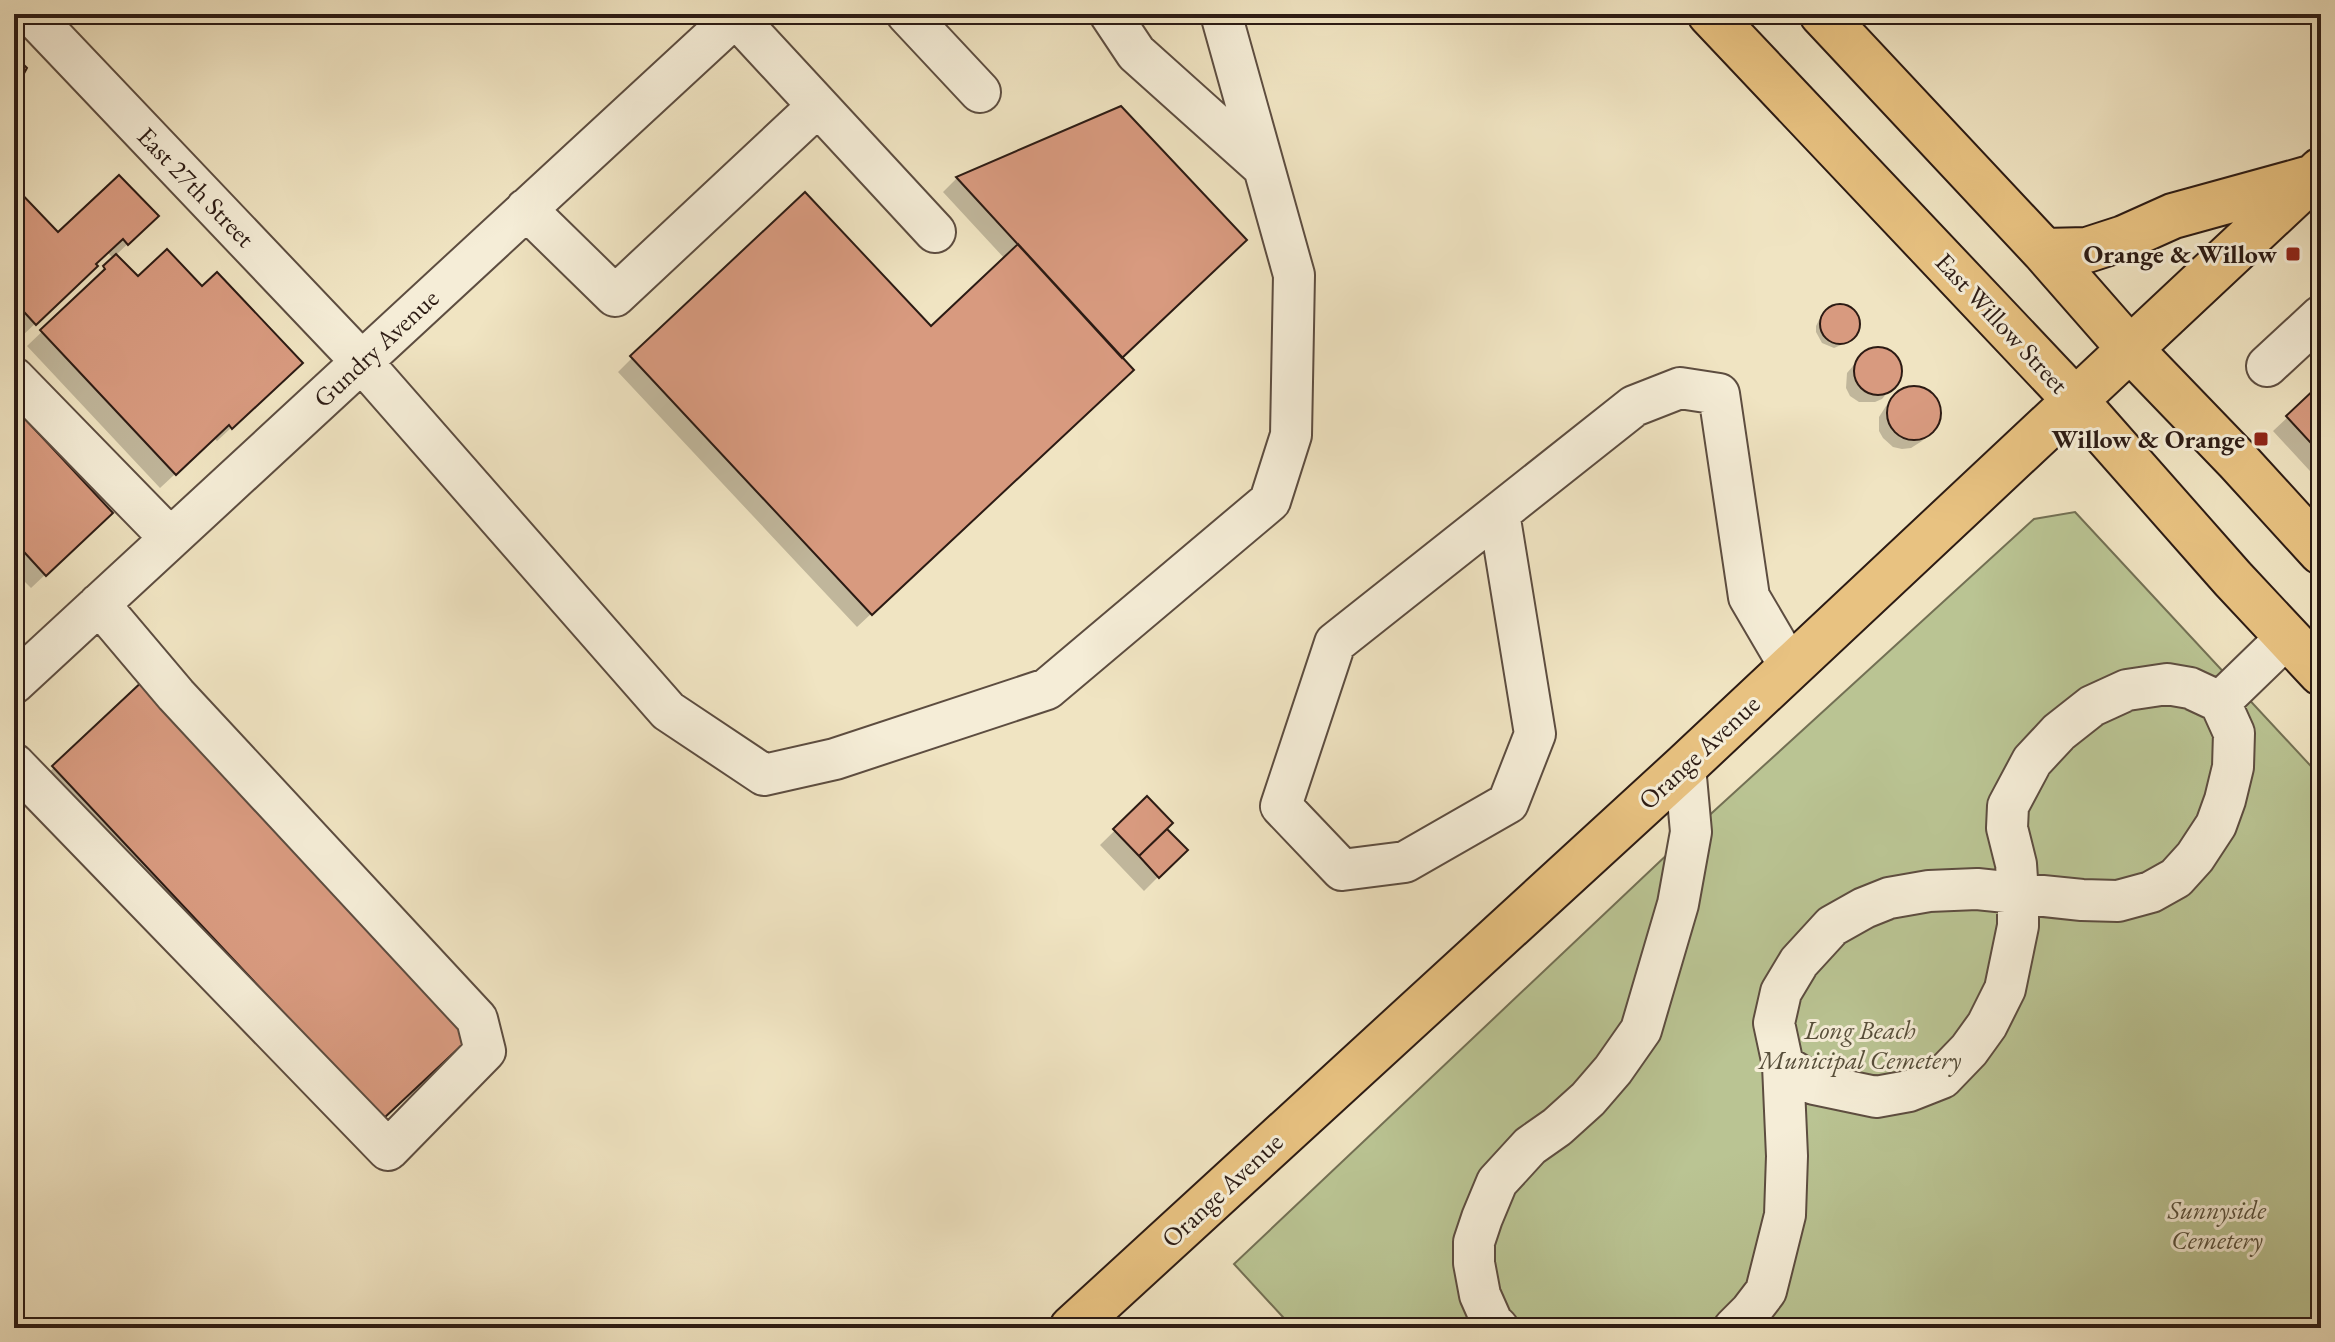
<svg xmlns="http://www.w3.org/2000/svg" width="2335" height="1342" font-family="'EB Garamond',serif">
  <style>
    .green { fill: #bac493; stroke: #737054; stroke-width: 2 }
    .shadow { fill: #0003 }
    .building { fill: #d89a7f; stroke: #2c1b14; stroke-width: 2 }
    .lines { fill: none; stroke-linecap: round; stroke-linejoin: round }
    .minor-casing { stroke: #5d4d40; stroke-width: 44 }
    .major-casing { stroke: #2c1b14; stroke-width: 48 }
    .minor { stroke: #f5edd7; stroke-width: 40 }
    .major { stroke: #e8c281; stroke-width: 44 }
    .poi-dot { fill: #8f2418; stroke: #f5edd7; stroke-width: 3 }
    .labels { text-anchor: middle; dominant-baseline: central; stroke-width: 6; stroke-linejoin: round; paint-order: stroke }
    .street-label { font-size: 26px; fill: #2c1b14; stroke: #f5edd7 }
    .poi-label { font-size: 26px; font-weight: bold; fill: #2c1b14; stroke: #f5edd7; text-anchor: end }
    .park-label { font-size: 26px; font-style: italic; fill: #574e3a; stroke: #f5edd7 }
  </style>
  <rect width="100%" height="100%" fill="#f0e4c2"/>
  <filter id="stains"><feTurbulence type="fractalNoise" baseFrequency=".0025" numOctaves="4"/><feColorMatrix values="0 0 0 0 .2 0 0 0 0 .09 0 0 0 0 .02 0 0 0 .5 -.17"/></filter>
  <radialGradient id="worn" r=".72"><stop offset=".6" stop-color="#630" stop-opacity="0"/><stop offset="1" stop-color="#630" stop-opacity=".3"/></radialGradient>
  <!-- green -->
  <path class="green" d="M2075 512 2321 777V1328H1293L1234 1264 1691 832 2034 519Z"/>
  <!-- shadow -->
  <path class="shadow" d="M1121 108 1120 358 1117 384 857 627 618 372 632 358 931 329 1005 259 943 192 957 178Z
    M14 189 58 235 142 230 115 256 138 279 286 377 217 441 214 438 160 488 27 346 92 284 90 282 114 259 107 252 81 280 21 337 14 330Z
    M1844 306 1852 311 1857 318 1858 324 1853 337 1848 342 1834 348 1822 343 1816 332V326L1819 320 1831 308Z
    M1878 348 1886 349 1896 356 1899 363V379L1882 399 1875 402H1859L1850 396 1846 388 1847 373 1864 353Z
    M2321 386V483L2273 431Z
    M1907 388 1924 389 1932 394 1937 401 1940 414 1938 423 1922 441 1911 448 1902 449 1893 447 1883 438 1879 431V417L1888 403 1899 392Z
    M14 410 96 527 31 588 14 571Z
    M146 680 367 1132 40 781Z
    M1147 799 1165 829 1185 850 1144 891 1100 845Z"/>
  <!-- building -->
  <path class="building" d="M14 55 27 68 14 92Z
    M1121 106 1247 240 1122 358 956 177Z
    M119 175 159 216 128 245 123 239 96 264 98 266 36 325 14 301V186L58 232Z
    M805 192 931 326 1018 244 1134 370 872 615 630 356Z
    M167 249 202 286 217 272 303 363 232 429 229 425 176 475 40 330 105 269 103 266 116 254 138 276Z
    M1820 324a20 20 0 1 1 40 0a20 20 0 1 1-40 0Z
    M1854 371a24 24 0 1 1 48 0a24 24 0 1 1-48 0Z
    M2321 383V454L2286 416Z
    M1887 413a27 27 0 1 1 54 0a27 27 0 1 1-54 0Z
    M14 407 113 513 46 576 14 541Z
    M146 678 477 1031 383 1119 52 766Z
    M1147 796 1173 823 1139 856 1113 829Z
    M1167 829 1188 850 1159 878 1139 856Z"/>
  <g class="lines">
    <defs>
      <path id="minor" d="M31 14 361 361 668 711 764 775 835 759 1047 689 1270 501 1291 435 1294 275 1221 14
        M907 14 980 92
        M1110 14 1136 53 1262 166
        M735 16 935 232
        M526 209 615 296 818 106
        M2267 366 2321 316
        M14 378 170 538
        M1499 513 1535 734 1508 803 1405 862 1342 870 1281 806 1335 643 1634 406 1680 388 1719 394 1749 597 1790 667
        M14 683 738 14
        M14 764 388 1150 485 1051 477 1019 176 695 99 604
        M1783 1065 1814 1084 1876 1097 1909 1091 1942 1078 1969 1050 1987 1025 2005 989 2018 926V894L2016 864 2007 828 2008 806 2032 761 2059 732 2092 706 2127 690 2167 684 2190 688 2220 702
        M1498 1328 1492 1322 1480 1295 1474 1263V1242L1482 1218 1497 1182 1530 1146 1557 1127 1588 1099 1613 1070 1641 1030 1678 904 1691 832 1685 766
        M1734 1328 1750 1312 1766 1291 1785 1215 1787 1156 1783 1065 1774 1023 1781 992 1799 962 1832 926 1864 908 1889 898 1929 891 1977 889 2082 900 2118 901 2151 892 2176 878 2195 857 2216 825 2225 800 2233 767 2234 733 2220 702 2287 637"/>
      <path id="major" d="M1710 14 2075 400 2233 579 2321 673
        M1822 14 2044 251 2129 348 2237 460 2321 552
        M2044 251 2087 250 2124 238 2173 216 2307 179
        M1072 1328 1685 766 2321 170"/>
    </defs>
    <!-- minor casing -->
    <use href="#minor" class="minor-casing"/>
    <!-- major casing -->
    <use href="#major" class="major-casing"/>
    <!-- minor -->
    <use href="#minor" class="minor"/>
    <!-- major -->
    <use href="#major" class="major"/>
  </g>
  <!-- markers -->
  <g class="poi-dot">
    <rect x="2285" y="246" width="16" height="16" rx="4"/>
    <rect x="2253" y="431" width="16" height="16" rx="4"/>
  </g>
  <g class="labels">
    <!-- street labels -->
    <g class="street-label">
      <text transform="translate(196 187) rotate(46)">East 27th Street</text>
      <text transform="translate(2002 323) rotate(47)">East Willow Street</text>
      <text transform="translate(376 348) rotate(-43)">Gundry Avenue</text>
      <text transform="translate(1699 752) rotate(-43)">Orange Avenue</text>
      <text transform="translate(1222 1190) rotate(-43)">Orange Avenue</text>
    </g>
    <!-- poi labels -->
    <g class="poi-label">
      <text x="2277" y="254">Orange &amp; Willow</text>
      <text x="2245" y="439">Willow &amp; Orange</text>
    </g>
    <!-- park labels -->
    <g class="park-label">
      <text x="1860" y="1030">Long Beach<tspan x="1860" dy="30">Municipal Cemetery</tspan></text>
      <text x="2217" y="1210">Sunnyside<tspan x="2217" dy="30">Cemetery</tspan></text>
    </g>
  </g>
  <!-- margin -->
  <rect width="2335" height="1342" fill="none" stroke="#f0e4c2" stroke-width="48"/>
  <rect x="16" y="16" width="2303" height="1310" fill="none" stroke="#2c1b14" stroke-width="4"/>
  <rect x="24" y="24" width="2287" height="1294" fill="none" stroke="#2c1b14" stroke-width="2"/>
  <rect width="100%" height="100%" filter="url(#stains)"/>
  <rect width="100%" height="100%" fill="url(#worn)"/>
</svg>
